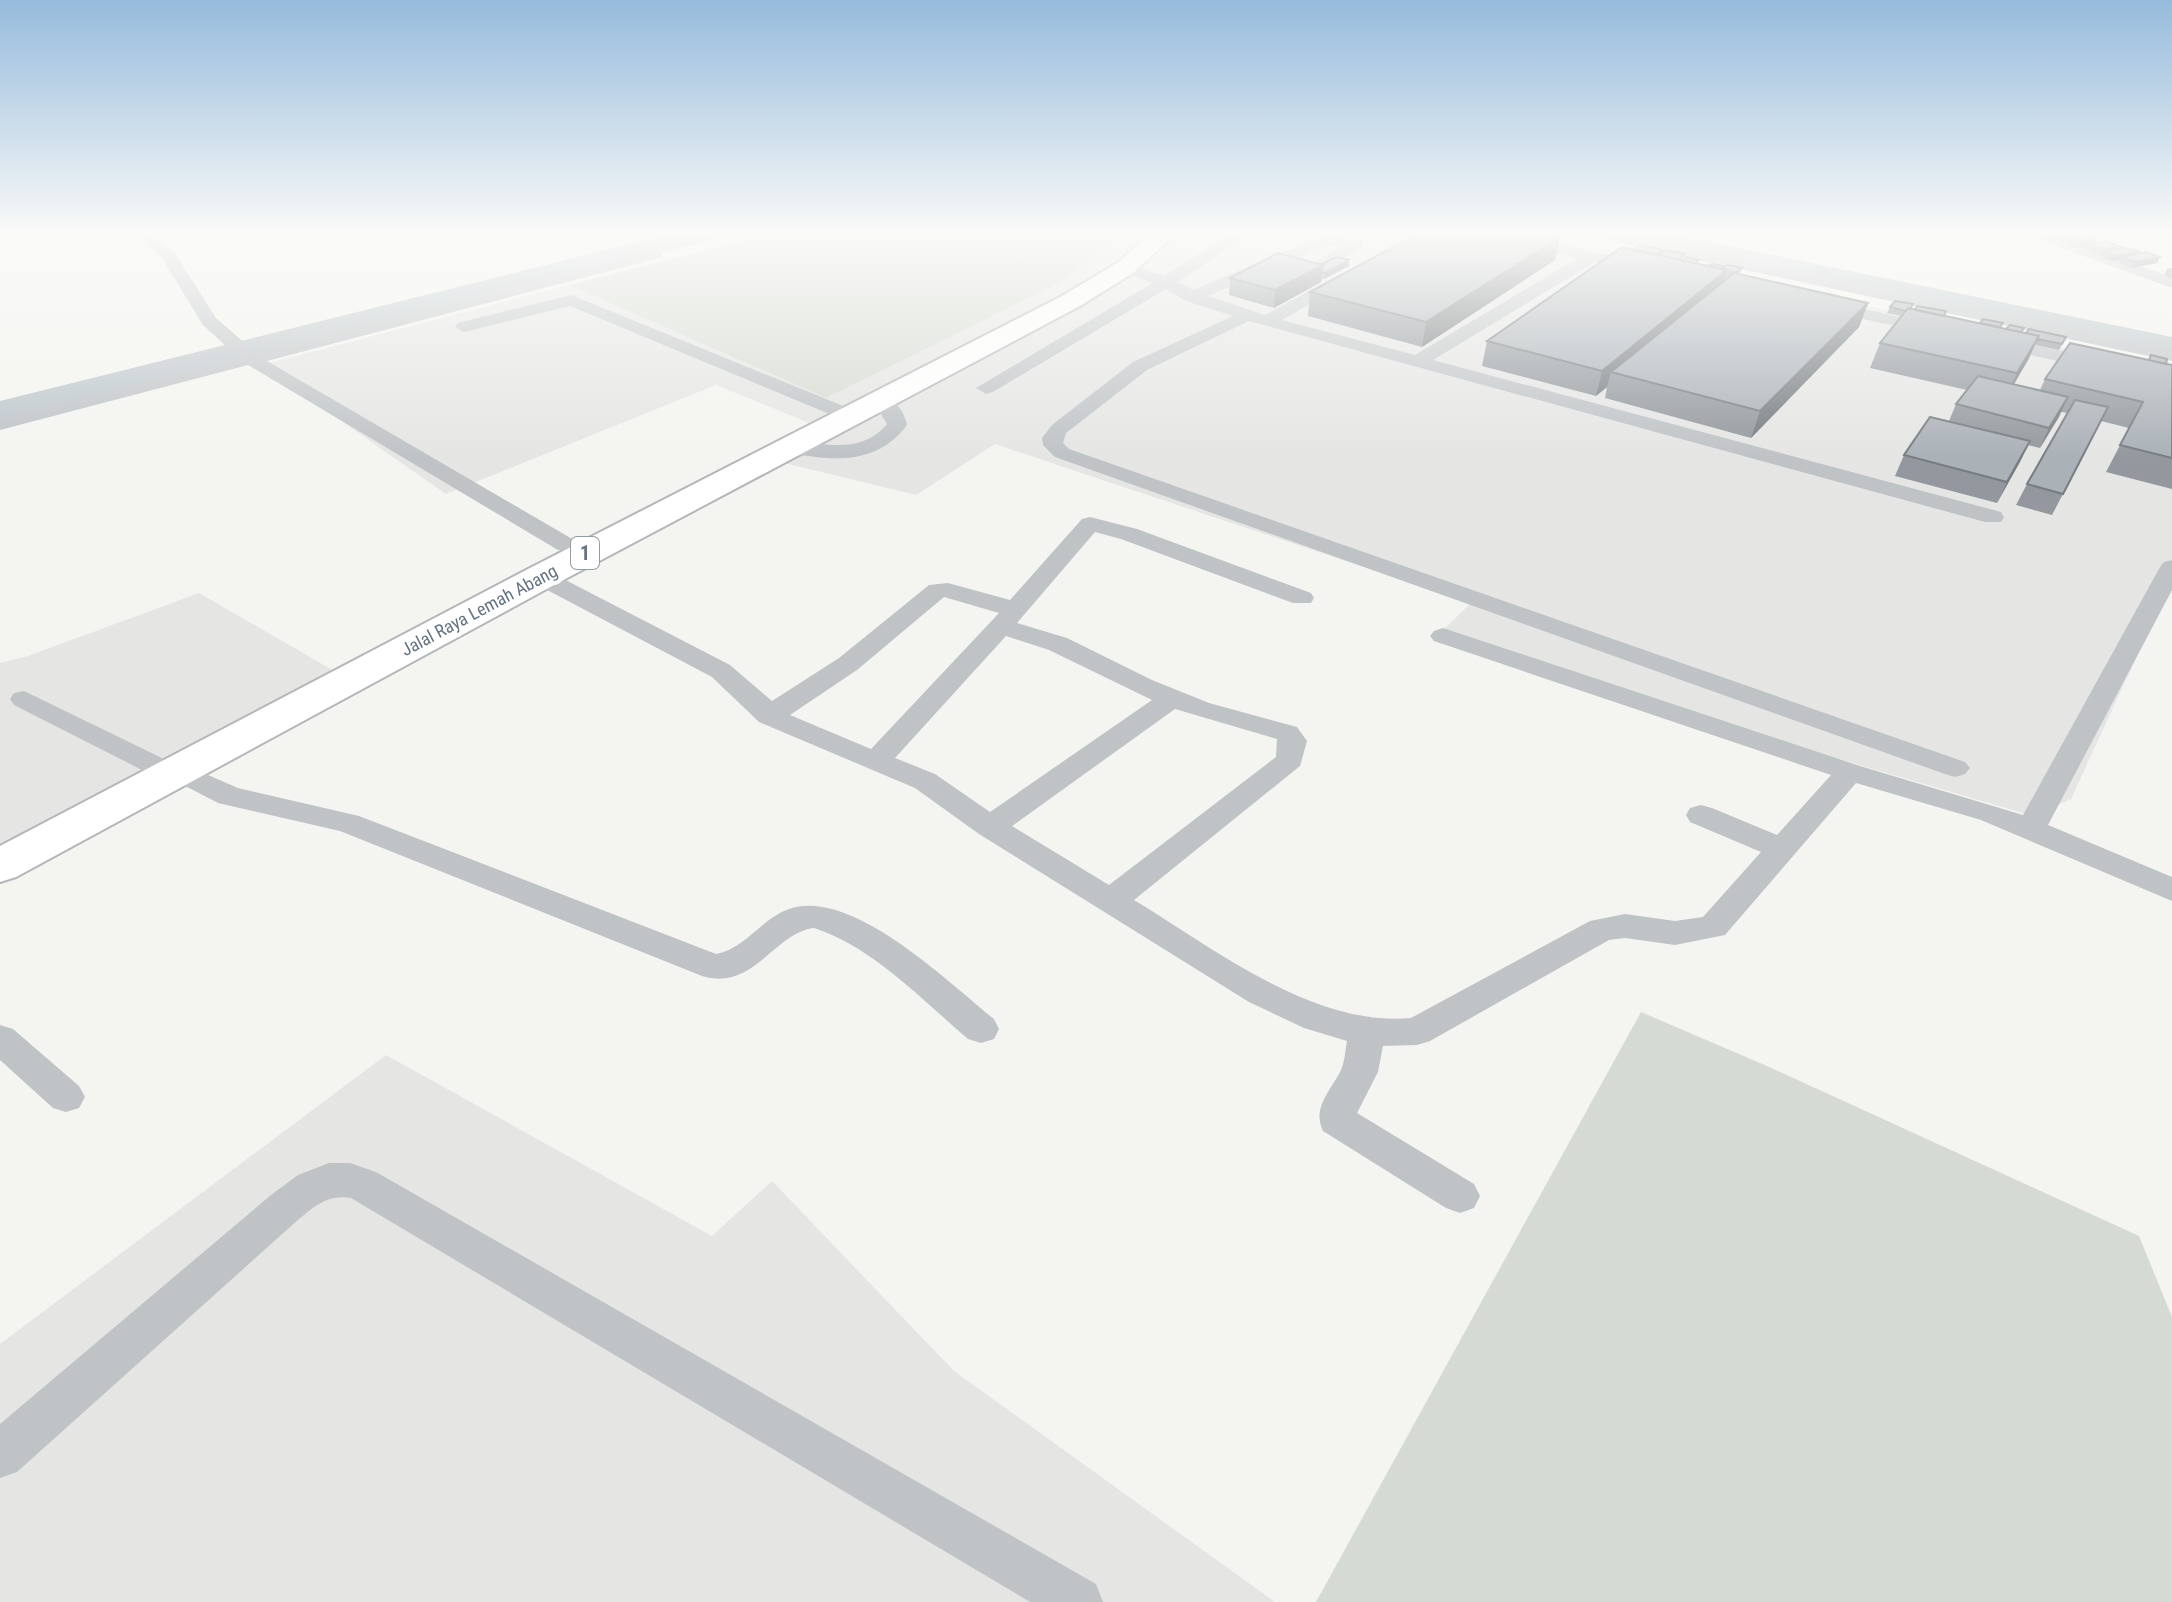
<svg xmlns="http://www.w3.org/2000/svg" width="2172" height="1602" font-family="'Roboto Condensed',sans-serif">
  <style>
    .built { fill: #e5e6e4 }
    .green { fill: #d5dbd2 }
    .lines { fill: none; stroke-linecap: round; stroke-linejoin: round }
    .river { fill: #bbc5cb; fill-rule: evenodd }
    .highway-casing { stroke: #b4b7ba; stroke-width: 4 }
    .path { stroke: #b9bbbe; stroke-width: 3; stroke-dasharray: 2 2; stroke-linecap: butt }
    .minor { fill: #bfc3c6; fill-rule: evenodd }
    .highway { fill: #fff; fill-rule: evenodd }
    .wall { fill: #92989d }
    .shaded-wall { fill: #777c80 }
    .building { fill: #aab1b7; stroke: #777c80; stroke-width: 2 }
    .labels { text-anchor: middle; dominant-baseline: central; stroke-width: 8; stroke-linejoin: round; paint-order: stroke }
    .far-street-label { font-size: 18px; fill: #637382; stroke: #fff }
    .shield { fill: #fff; stroke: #929da8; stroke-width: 2 }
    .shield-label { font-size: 20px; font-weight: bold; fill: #637382 }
  </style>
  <rect width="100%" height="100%" fill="#f4f5f0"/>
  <!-- built -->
  <path class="built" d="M1119 234H1531L2172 371V580L2071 799 2033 816 1703 719 1441 632 1471 603 995 444 916 495 768 459 824 429 716 385 446 494 261 365 569 285 826 398 1062 281Z
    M199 593 355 683 0 880V663L28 656Z
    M386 1055 712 1236 772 1181 954 1371 1275 1602H0V1344Z"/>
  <!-- green -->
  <path class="green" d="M768 234H1119L1063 281 826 398 569 285Z
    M1641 1012 1767 1066 2139 1236 2172 1317V1602H1316Z"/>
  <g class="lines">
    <!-- river -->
    <path class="river" d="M670 234H715L711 240 0 421V401Z
      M1619 234H1670L2172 337V355L1632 242 1623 240Z"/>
    <defs>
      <path id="highway" d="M1151 234H1175L1133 273 1080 306 554 585 16 877 0 882V846L528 569 1062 296 1117 263Z"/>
    </defs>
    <!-- highway casing -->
    <use href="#highway" class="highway-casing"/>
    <!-- path -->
    <path class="path" d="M666 238 681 234"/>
    <!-- minor -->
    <path class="minor" d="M136 234H153L174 252 216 318 255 352 650 251H662V257L267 361 574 540 578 545 574 550H558L248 365 0 430V418L238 357 203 325 162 258Z
      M1231 234H1249L1178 282 1193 290 1321 236 1339 235 1362 242V248L1321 270 1315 272 1307 267 1342 246H1324L1208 296 1265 315 1340 274H1352L1354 277 1352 280 1282 320 1415 355 1578 258 1485 239 1477 234H1507L1649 264 1651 267 1643 272 1595 262 1433 360 2001 512 2004 517 2001 522H1985L1249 321 1147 370 1066 433 1063 443 1069 449 1965 762 1970 768 1965 774 1955 777 1945 774 1055 457 1043 445 1042 438 1052 425 1133 362 1233 316 1186 301 1166 289 993 392 986 394 976 388 1153 283 1119 271V265H1131L1164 276Z
      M1591 234H1620L2172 349V361L1599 239Z
      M2023 234H2046L2172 277V288Z
      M571 295 841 405 844 409 834 415 827 413 570 306 464 332 455 327 458 323Z
      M1823 300 1937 325 1946 330 1937 335 1817 309 1814 305Z
      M1995 337 2172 374V386L1989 346 1986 342Z
      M882 394C894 397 905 413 907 425 883 458 847 462 809 456 799 455 787 455 780 447 796 429 852 466 887 424L872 400Z
      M1090 517 1137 529 1311 593 1314 598 1311 603H1293L1121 539 1095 532 1017 623 1067 638 1152 680 1209 703 1297 727 1307 741 1300 766 1134 900C1214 948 1312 1027 1411 1018L1590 921 1625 914 1675 921 1703 917 1761 852 1690 822 1686 815 1690 808 1701 805 1712 808 1777 835 1831 775 1434 641 1430 636 1434 631 1443 628 1860 766 2023 815 2160 567 2164 562 2172 560V590L2048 825 2172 877V901L1981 820 1856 783 1725 935 1675 945 1625 938 1609 940 1430 1041 1417 1045 1383 1046 1378 1072 1357 1113 1474 1184 1480 1196 1474 1208 1460 1213 1446 1208 1323 1131C1312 1108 1329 1093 1340 1072 1345 1063 1345 1051 1347 1041L1304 1028 1249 1002 979 834 915 788 759 722 712 677 532 582 529 577 532 572H550L730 665 772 701 839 658 929 585 948 583 1010 600 1082 519ZM944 597 999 613 871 749 790 715 857 670ZM1006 636 1049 650 1152 700 990 812 935 774 895 758ZM1175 709 1277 739 1276 757 1109 885 1012 826Z
      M24 691 162 758 167 764 162 770 152 773 142 770 14 705 10 699 14 693Z
      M178 762 238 788 359 816 716 954C745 949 762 918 789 909 851 887 948 982 994 1019L999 1029 994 1039 981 1043 968 1039C922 1000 873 947 814 928 773 933 754 992 702 976L340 831 218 803 168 777 163 771 168 765Z
      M0 1025 13 1029 79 1086 85 1097 79 1108 66 1112 53 1108 0 1060Z
      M329 1163H350L376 1172 1096 1584 1103 1602H1030L351 1198C328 1194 316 1205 299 1219L17 1472 0 1478V1424L271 1195 298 1175Z"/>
    <!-- highway -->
    <use href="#highway" class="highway"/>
  </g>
  <!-- wall -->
  <path class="wall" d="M1417 234H1554V236L1560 237 1555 260 1422 347 1308 316 1310 292Z
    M2039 234H2077L2076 237 2096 243 2121 247 2120 249 2140 251 2138 254 2157 263 2132 268 2119 263 2120 260 2112 261 2102 258 2103 255 2100 256 2084 250 2086 247 2078 248 2066 244 2068 240 2060 242 2045 237 2047 234Z
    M1632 250 1723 268H1742L1739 275 1868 303 1859 327 1751 438 1605 398 1607 387 1596 396 1482 366 1487 341Z
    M1322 264 1349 266 1324 279H1322L1321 282 1274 308 1229 295 1230 278Z
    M2172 268V278L2164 275 2167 269Z
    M1890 307 1911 309 1980 323H2003L2001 328 2022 332 2066 337 2059 350 2035 345 2028 360 2014 384 2040 390 2045 379 2166 364 2171 365 2172 363V489L2106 472 2129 428 2101 421 2052 515 2016 505 2027 484 2068 413 2061 412 2040 448 2028 445 1997 503 1895 476 1904 455 1949 421 1956 404 1967 390 1870 368 1880 343 1901 316 1887 313Z"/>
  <!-- shaded-wall -->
  <path class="shaded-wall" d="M2072 234H2077L2075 238H2069L2068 240 2060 242 2063 236Z
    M1560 237 1555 260 1422 347 1426 322Z
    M2097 239 2095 245 2087 244 2086 247 2078 248 2081 242Z
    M2121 247 2118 253 2105 252 2103 255 2100 256 2103 250Z
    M2140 251 2137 257H2122L2120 260 2112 261 2115 256Z
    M2160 257 2157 263 2132 268 2135 262Z
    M1349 260V266L1324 279 1325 273Z
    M1323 265 1321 282 1274 308 1275 290Z
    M1727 270 1720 293 1611 372 1607 387 1596 396 1602 371Z
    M1868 303 1859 327 1751 438 1760 411Z
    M2039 336 2028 360 2005 399 2017 373Z
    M2068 397 2059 417 2040 448 2049 428Z
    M2030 441 2020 462 1997 503 2007 482Z"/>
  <!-- building -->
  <path class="building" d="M1417 234H1544L1560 237 1426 322 1310 292Z
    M2085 235 2097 239 2081 242 2069 238Z
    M2105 241 2121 247 2103 250 2087 244Z
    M1640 245 1663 250 1656 255 1632 250Z
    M1622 247 1727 270 1602 371 1487 341Z
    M2123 248 2140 251 2115 256 2105 252Z
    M1664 250 1685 254 1679 260 1659 255Z
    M2146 252 2160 257 2135 262 2122 257Z
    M1278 253 1323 265 1275 290 1230 278Z
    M1336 257 1349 260 1325 273H1322L1323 265 1322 264Z
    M1686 257 1699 260 1696 263 1683 261Z
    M1712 264 1723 266 1720 269 1708 266Z
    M1727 265 1742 268 1735 273 1725 271 1727 270 1722 269Z
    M1734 273 1868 303 1760 411 1611 372Z
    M1895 301 1913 304 1910 309 1908 308 1906 311 1890 307Z
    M1917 306 1946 311 1944 316 1915 310Z
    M1908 308 2039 336 2017 373 1880 343Z
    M1983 319 2003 323 2000 327 1980 323Z
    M2010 325 2024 328 2021 332 2006 329Z
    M2029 329 2066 337 2062 344 2037 339 2039 336 2026 333Z
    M2070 343 2172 365V458L2120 445 2143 402 2045 379Z
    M2151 355 2167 359 2166 364 2149 360Z
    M1978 376 2068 397 2049 428 1956 404Z
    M2075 400 2108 407 2063 494 2027 484Z
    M1930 417 2030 441 2007 482 1904 455Z"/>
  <!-- sky -->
  <linearGradient id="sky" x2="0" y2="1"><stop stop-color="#96bbdc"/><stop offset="0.51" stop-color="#fafaf8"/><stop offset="1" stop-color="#fafaf8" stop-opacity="0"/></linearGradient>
  <rect width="2172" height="458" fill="url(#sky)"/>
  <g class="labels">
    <!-- far-street labels -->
    <g class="far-street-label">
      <text transform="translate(479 610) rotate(-28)">Jalal Raya Lemah Abang</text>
    </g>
    <!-- shield labels -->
    <rect class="shield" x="571" y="537" width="28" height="32" rx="6"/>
    <g class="shield-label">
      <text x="585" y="553">1</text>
    </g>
  </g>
</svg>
